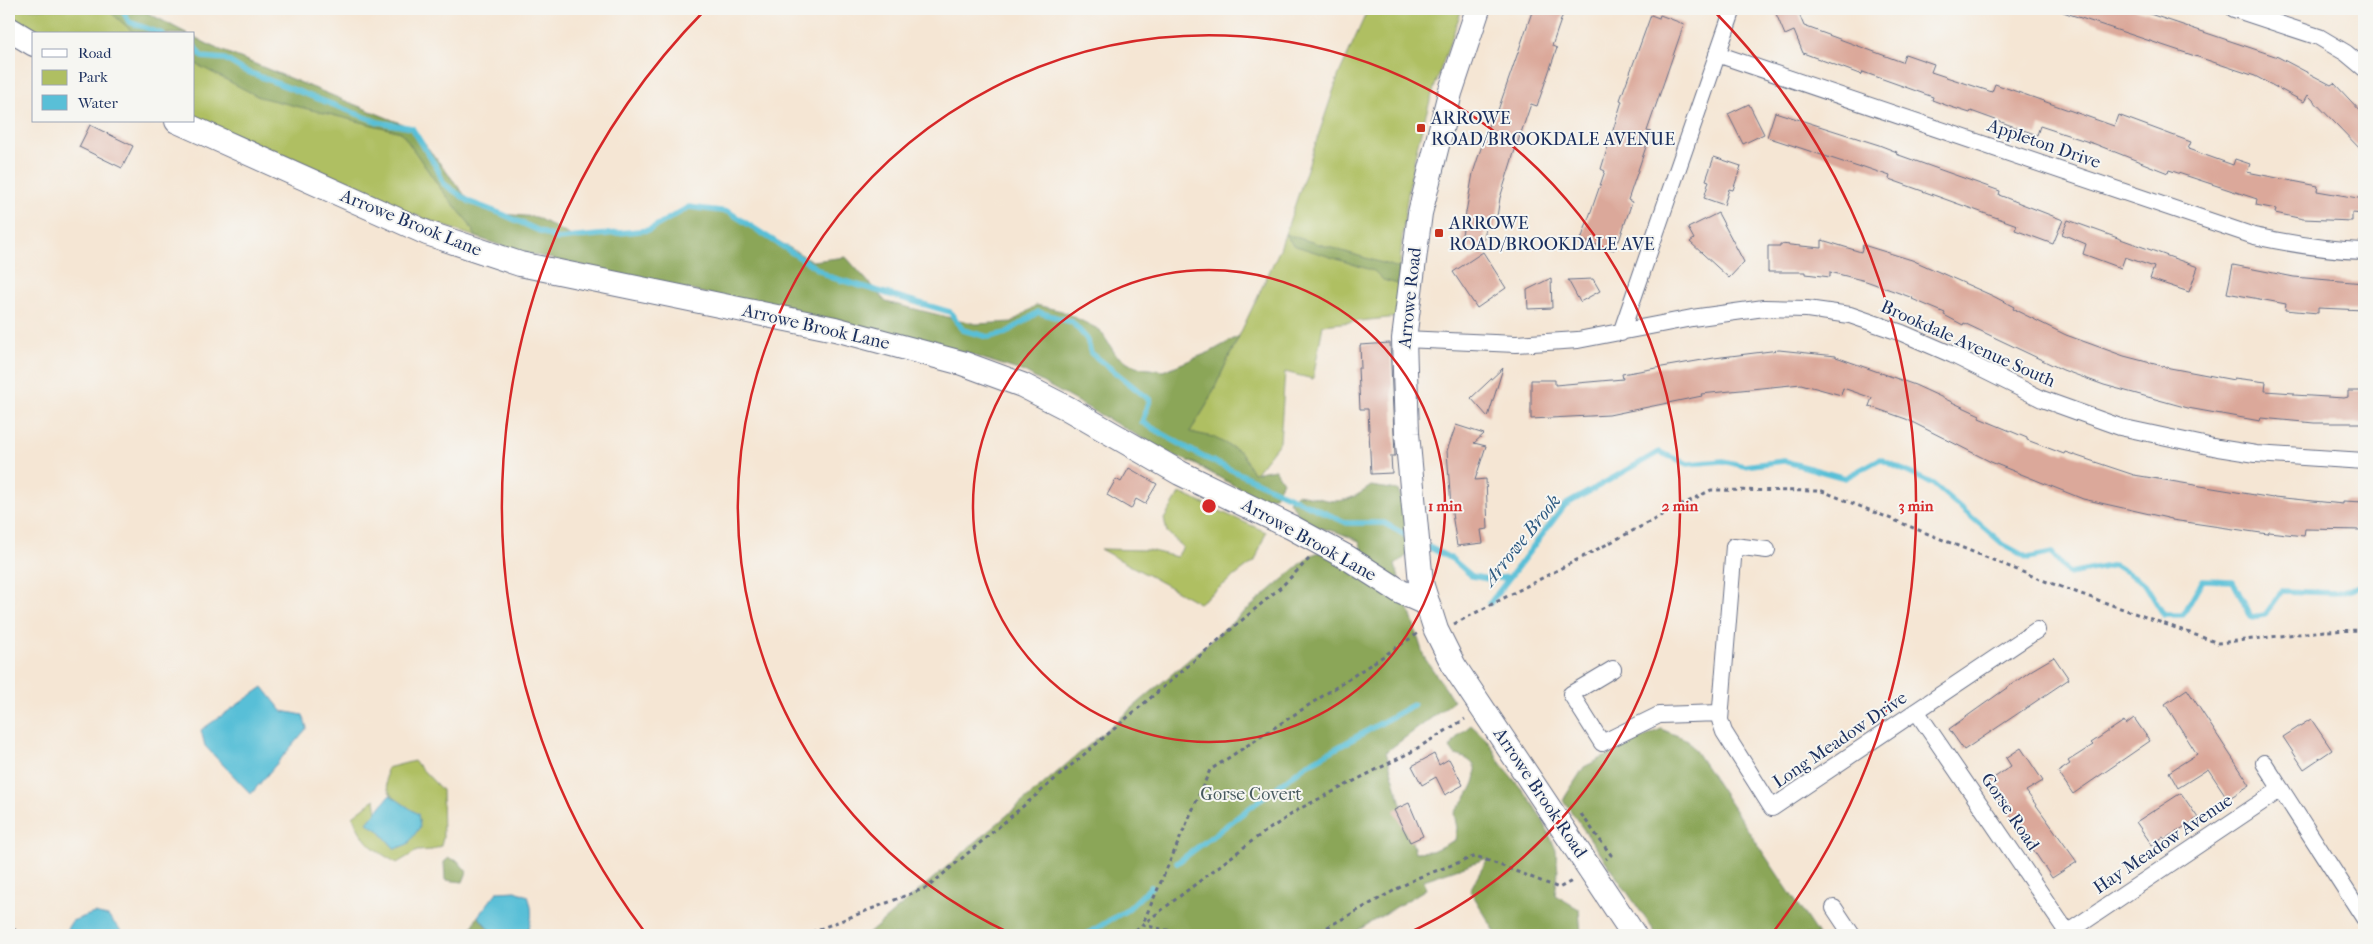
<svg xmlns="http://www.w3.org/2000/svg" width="2373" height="944" font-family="'IM FELL French Canon',serif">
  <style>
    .green { fill: #afbf62; stroke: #657760 }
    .forest { fill: #8ba658; stroke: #536a5b }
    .water { fill: #59bfd7; stroke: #3a779a }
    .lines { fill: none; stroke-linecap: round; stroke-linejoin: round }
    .stream { stroke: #59bfd7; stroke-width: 5.5 }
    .building { fill: #dba89a }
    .street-casing { stroke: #676f87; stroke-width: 18 }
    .secondary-casing { stroke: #676f87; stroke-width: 26 }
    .path { stroke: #676f87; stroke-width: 3; stroke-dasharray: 4 4; stroke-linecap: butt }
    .street { stroke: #fff; stroke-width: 16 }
    .secondary { stroke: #fff; stroke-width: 24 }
    .ring { fill: none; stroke: #d62828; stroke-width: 2.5 }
    .poi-dot { fill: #c8321e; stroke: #f6f6f2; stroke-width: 2 }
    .labels { text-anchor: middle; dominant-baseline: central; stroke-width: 4; stroke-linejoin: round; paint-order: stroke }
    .poi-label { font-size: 18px; fill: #1b2f5e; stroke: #f6f6f2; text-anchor: start }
    .street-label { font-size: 18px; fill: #1b2f5e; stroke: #f6f6f2 }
    .park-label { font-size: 18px; fill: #475a5f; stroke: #f6f6f2 }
    .water-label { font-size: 19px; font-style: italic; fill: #2e5a82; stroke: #f6f6f2 }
    .centre { fill: #d62828; stroke: #f6f6f2; stroke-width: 2.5 }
    .ring-label { font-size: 15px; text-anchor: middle; font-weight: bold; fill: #d62828; stroke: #f6f6f2; stroke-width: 4; stroke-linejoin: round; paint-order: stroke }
  </style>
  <rect width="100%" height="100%" fill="#f6f6f2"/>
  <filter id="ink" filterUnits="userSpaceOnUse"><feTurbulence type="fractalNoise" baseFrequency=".02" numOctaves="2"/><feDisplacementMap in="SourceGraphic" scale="10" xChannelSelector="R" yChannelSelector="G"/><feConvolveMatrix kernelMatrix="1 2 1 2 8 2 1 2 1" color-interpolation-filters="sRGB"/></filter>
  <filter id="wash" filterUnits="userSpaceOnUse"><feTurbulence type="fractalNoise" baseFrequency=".0096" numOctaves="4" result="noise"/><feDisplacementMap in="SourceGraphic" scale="20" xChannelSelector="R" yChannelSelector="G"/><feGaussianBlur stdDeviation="1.12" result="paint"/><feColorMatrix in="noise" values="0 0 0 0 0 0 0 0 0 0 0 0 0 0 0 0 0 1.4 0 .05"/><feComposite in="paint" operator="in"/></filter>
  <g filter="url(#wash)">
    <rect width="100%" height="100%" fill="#f5e6d4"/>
    <!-- green -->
    <path class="green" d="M9 9H140L188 34H38L9 17Z
      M1368 9H1462C1444 60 1424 112 1413 165 1403 215 1399 267 1397 317L1323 325 1313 379 1285 372 1280 442 1242 490 1176 454 1206 406 1280 249 1339 74Z
      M194 37 213 47 412 128 470 202 502 214 506 247C400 213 293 167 194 117Z
      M1180 493 1266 532 1255 561 1199 603 1100 549 1148 550 1177 557 1183 547 1167 532 1164 519Z
      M414 761 442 790 443 838 441 846 432 850 417 851 397 863C374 850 362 842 353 816L375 799 377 812 368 823 378 830 395 849 417 814C397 800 382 796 387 768Z"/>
    <!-- forest -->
    <path class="forest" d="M107 9H140L188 34H135Z
      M194 37 213 47 412 128 470 202 502 214 536 217 571 236 648 230 689 207 729 212 812 261 846 257 886 302 976 324 1012 322 1036 305 1062 311 1100 330 1116 355 1136 367 1163 371 1210 352 1239 336 1206 406 1190 432 1213 437 1241 452 1253 473 1275 469 1283 482 1275 496 1259 499 1194 463 1174 456 1024 372 956 350 517 251 476 237 468 222 440 188 401 132 259 97 194 63Z
      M1285 234 1399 268 1398 284 1383 280 1374 271 1293 245Z
      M1371 486 1398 490 1403 501 1410 553 1395 565 1424 657 1454 701 1386 752 1415 852 1432 851 1455 840 1457 828 1454 813C1469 795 1494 763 1455 755L1450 748 1458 736 1471 725 1489 742 1501 764 1528 797 1543 820 1556 850 1558 872 1555 895 1579 909 1581 935H1497L1470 890 1488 858 1424 880 1426 889 1350 935H867L1311 555 1329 549H1362L1359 541 1337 532 1311 526 1300 517 1289 501 1298 494C1333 500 1339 509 1371 486Z
      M1661 729 1688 740 1818 935H1657L1563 800 1584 767Z
      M449 858 458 861 467 872 463 882 445 880 444 862Z
      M478 916 492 934 494 935H468Z"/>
    <!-- water -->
    <path class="water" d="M263 687 282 711 303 715 307 728 251 794 205 746 201 730Z
      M390 795 418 814 420 827 408 844 395 849 378 830 367 823Z
      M516 891 528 896C533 910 533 920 526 934L494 935 478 916 497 892Z
      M94 913 108 916 125 935H63L72 921Z"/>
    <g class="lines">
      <!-- stream -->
      <path class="stream" d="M122 9 129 22 163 34
        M194 46 202 57 225 59 243 70 378 122 412 128 437 168 444 184 470 202 502 214 557 239 649 230 689 207 729 212 830 277 950 312 963 330 988 337 1006 333 1038 312 1072 322 1087 339 1091 353 1150 400 1142 422 1201 456 1347 523H1384L1411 538
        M1423 544 1452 559 1472 576 1488 579 1510 577
        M1490 603 1565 505 1659 452 1688 464 1723 461 1744 466 1784 461 1845 478 1880 459 1933 484 2004 545 2028 558 2052 553 2069 574 2115 565 2145 584 2164 615H2183L2203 580 2233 581 2251 617 2265 615 2282 591 2336 593 2364 585
        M1177 863 1305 766 1413 705
        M1085 935 1127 910 1151 887"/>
    </g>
    <g id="blocks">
      <!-- building -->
      <path class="building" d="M1533 9H1558L1557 12 1563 14 1552 46 1557 48 1537 106 1531 104 1514 153 1500 198 1495 229 1486 227 1482 249 1460 246 1473 173 1492 114 1496 116Z
        M1774 9H1797L1804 26 1902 62 1905 54 1934 64 1931 72 1992 92 1995 84 2114 126 2118 115 2191 142 2188 149 2233 165 2235 159 2250 164 2247 172 2318 186 2317 191 2364 199V214L2352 213V221L2303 219 2275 213 2276 209 2256 205 2257 199 2169 170 2168 173 2095 144 2040 126 2037 135 1971 111 1970 113 1951 107 1932 100 1933 97 1894 83 1863 72 1862 75 1803 53 1794 31 1785 35Z
        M2063 9H2135L2278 57 2331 85 2334 83 2364 115V153L2308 95 2304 102 2255 76 2063 12Z
        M1651 15 1659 18 1660 15 1684 24 1647 131 1651 132 1628 200 1632 202 1619 241 1617 240 1614 250 1581 240 1605 171 1601 169 1622 101 1620 100Z
        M1749 104 1764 134 1743 144 1728 114Z
        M1775 112 1879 145 1897 152 1896 154 2000 191 1999 195 2063 220 2053 244 2015 230 2017 225 1889 179 1890 176 1861 166V168L1767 137Z
        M90 125 133 146 122 168 79 147Z
        M1714 157 1741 166 1733 190 1729 189 1724 205 1704 198 1709 181 1706 180Z
        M1718 213 1744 262 1729 278 1690 242 1694 239 1688 228Z
        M2068 220 2198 267 2189 292 2150 279 2154 267 2125 257 2121 268 2083 254 2086 244 2062 234Z
        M1822 240 1861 252 1863 245 1912 260 1993 296 2014 307 2013 309 2066 335 2124 356 2170 368 2234 380V378L2266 382 2265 391 2294 393V395L2344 398 2348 397V391H2364V423H2314L2261 418 2260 421 2188 408 2104 385 2063 370 1964 323 1963 325 1944 315 1945 313 1912 299 1913 298 1866 281 1830 272V277L1806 274V272H1768V246H1780V244L1822 248Z
        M1483 252 1506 288 1477 308 1453 272Z
        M2233 265 2294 277 2364 283V310L2318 308V313L2285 310 2286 304 2227 293Z
        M1551 278 1552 308 1528 309 1527 290Z
        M1593 279 1600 291 1580 302 1568 280Z
        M1390 343 1395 456H1391L1392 473 1371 474 1368 409H1360L1358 368H1361L1360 345Z
        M1779 350 1836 356V357L1915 385 1980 415 1979 418 2027 438V440L2064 454 2065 452 2134 475 2273 498 2274 497 2343 504V501L2364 502V530L2305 529 2304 536 2269 532 2268 534 2172 520V519L2083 499 1991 462 1906 419 1869 406 1872 398 1843 388 1841 395 1801 384 1701 394 1702 396 1609 415 1531 419V380H1555V385L1623 379 1622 374 1714 358Z
        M1503 368 1488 417 1471 398Z
        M1456 425 1484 434 1474 443 1486 446 1475 480 1486 479 1488 529 1481 530 1483 543 1457 546 1451 507 1447 451Z
        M1129 468 1157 484 1145 504 1136 499 1131 509 1107 495 1116 479 1121 482Z
        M2054 657 2069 679 1964 750 1949 729 2032 670Z
        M2187 689 2250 785 2228 799 2208 769 2178 788 2169 772 2197 754 2165 704Z
        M2134 718 2150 741 2073 794 2058 772 2070 764 2068 761 2093 745 2091 743 2124 721 2126 724Z
        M2311 719 2332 750 2304 769 2283 737Z
        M2021 748 2043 781 2026 791 2077 862 2052 878 1988 782 2011 766 2006 758Z
        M1434 754 1439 765 1449 759 1463 785 1445 795 1436 777 1422 785 1412 766Z
        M2181 793 2198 818 2165 839 2163 837 2152 845 2136 822Z
        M1409 803 1423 836 1410 842 1394 810Z"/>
    </g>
  </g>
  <g filter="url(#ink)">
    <use href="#blocks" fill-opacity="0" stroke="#676f87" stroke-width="1"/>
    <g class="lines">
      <defs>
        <path id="street" d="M2234 9 2319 37 2346 53 2364 68
          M1717 54 2254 236C2291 244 2327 250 2364 251
          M1621 333 1733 9
          M1404 339 1516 344 1578 340 1692 318 1764 308 1807 309 1850 315 1902 333 1953 355 2042 399 2120 427 2218 448 2256 454 2364 461
          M1767 550 1734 546 1720 720 1724 732 1772 808 2037 630
          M1613 669 1571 694 1602 743 1659 715 1720 713
          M1917 712 2069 935
          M2264 763 2364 918
          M1834 908 1852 935
          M2064 935 2281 789"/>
        <path id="secondary" d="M1478 9 1450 93 1420 213 1404 339 1407 433 1421 583 1436 630 1454 666 1634 935
          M9 29 34 44
          M177 121 427 233 520 264 835 329 962 363 1022 385 1067 408 1180 473 1293 528 1348 558 1401 592 1428 604"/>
      </defs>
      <!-- street casing -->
      <use href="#street" class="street-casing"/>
      <!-- secondary casing -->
      <use href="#secondary" class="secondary-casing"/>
      <!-- path -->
      <path class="path" d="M1454 624 1711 490 1822 491 2042 580 2218 643 2324 631 2364 630
        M1417 634 1210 770 1142 925 1256 838 1301 808 1411 752 1465 719
        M1581 814 1611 855 1606 859
        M9 923 19 935
        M804 935 928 887 1281 587 1309 559
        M1129 935 1142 925 1191 935
        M1313 935 1417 878 1476 856 1559 888 1572 881"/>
      <!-- street -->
      <use href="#street" class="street"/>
      <!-- secondary -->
      <use href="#secondary" class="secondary"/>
    </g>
  </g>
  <!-- distance rings -->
  <g class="ring">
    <circle cx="1209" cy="506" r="236"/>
    <path d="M1014 935A471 471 0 1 1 1404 935"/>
    <path d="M644 931A707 707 0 0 1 705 10M1713 10A707 707 0 0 1 1774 931"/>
  </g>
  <!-- markers -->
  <g class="poi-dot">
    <rect x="1416" y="123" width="10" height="10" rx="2.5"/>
    <rect x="1434" y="228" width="10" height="10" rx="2.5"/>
  </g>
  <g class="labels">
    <!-- poi labels -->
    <g class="poi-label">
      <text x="1431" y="118">ARROWE<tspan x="1431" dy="21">ROAD/BROOKDALE AVENUE</tspan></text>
      <text x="1449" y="223">ARROWE<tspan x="1449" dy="21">ROAD/BROOKDALE AVE</tspan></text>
    </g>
    <!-- street labels -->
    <g class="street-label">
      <text transform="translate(2044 144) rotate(19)">Appleton Drive</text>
      <text transform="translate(411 223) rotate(22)">Arrowe Brook Lane</text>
      <text transform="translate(1410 298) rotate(-84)">Arrowe Road</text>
      <text transform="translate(816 327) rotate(13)">Arrowe Brook Lane</text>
      <text transform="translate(1968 344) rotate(24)">Brookdale Avenue South</text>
      <text transform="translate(1309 540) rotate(29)">Arrowe Brook Lane</text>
      <text transform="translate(1840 740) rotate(-34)">Long Meadow Drive</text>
      <text transform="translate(1540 793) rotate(56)">Arrowe Brook Road</text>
      <text transform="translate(2010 812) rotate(56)">Gorse Road</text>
      <text transform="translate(2163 844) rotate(-34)">Hay Meadow Avenue</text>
    </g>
    <!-- park labels -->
    <g class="park-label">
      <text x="1251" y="794">Gorse Covert</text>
    </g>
    <!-- water labels -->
    <g class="water-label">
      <text transform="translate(1522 540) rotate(-51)">Arrowe Brook</text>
    </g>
  </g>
  <circle cx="1209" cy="506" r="8" class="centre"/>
  <g class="ring-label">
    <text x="1445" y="511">1 min</text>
    <text x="1680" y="511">2 min</text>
    <text x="1916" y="511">3 min</text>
  </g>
  <!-- margin -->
  <rect width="2373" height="944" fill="none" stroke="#f6f6f2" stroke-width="30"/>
  <!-- legend -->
  <rect x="32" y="32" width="162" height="90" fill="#f6f6f2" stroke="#9ea6b7"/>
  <rect x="42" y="49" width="25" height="8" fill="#ffffff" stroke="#9ea6b7"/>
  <text x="78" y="58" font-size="15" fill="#1b2f5e">Road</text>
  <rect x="42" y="70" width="25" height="15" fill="#afbf62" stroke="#9ea6b7"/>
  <text x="78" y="82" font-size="15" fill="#1b2f5e">Park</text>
  <rect x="42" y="95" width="25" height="15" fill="#59bfd7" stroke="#9ea6b7"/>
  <text x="78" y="108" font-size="15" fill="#1b2f5e">Water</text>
</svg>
